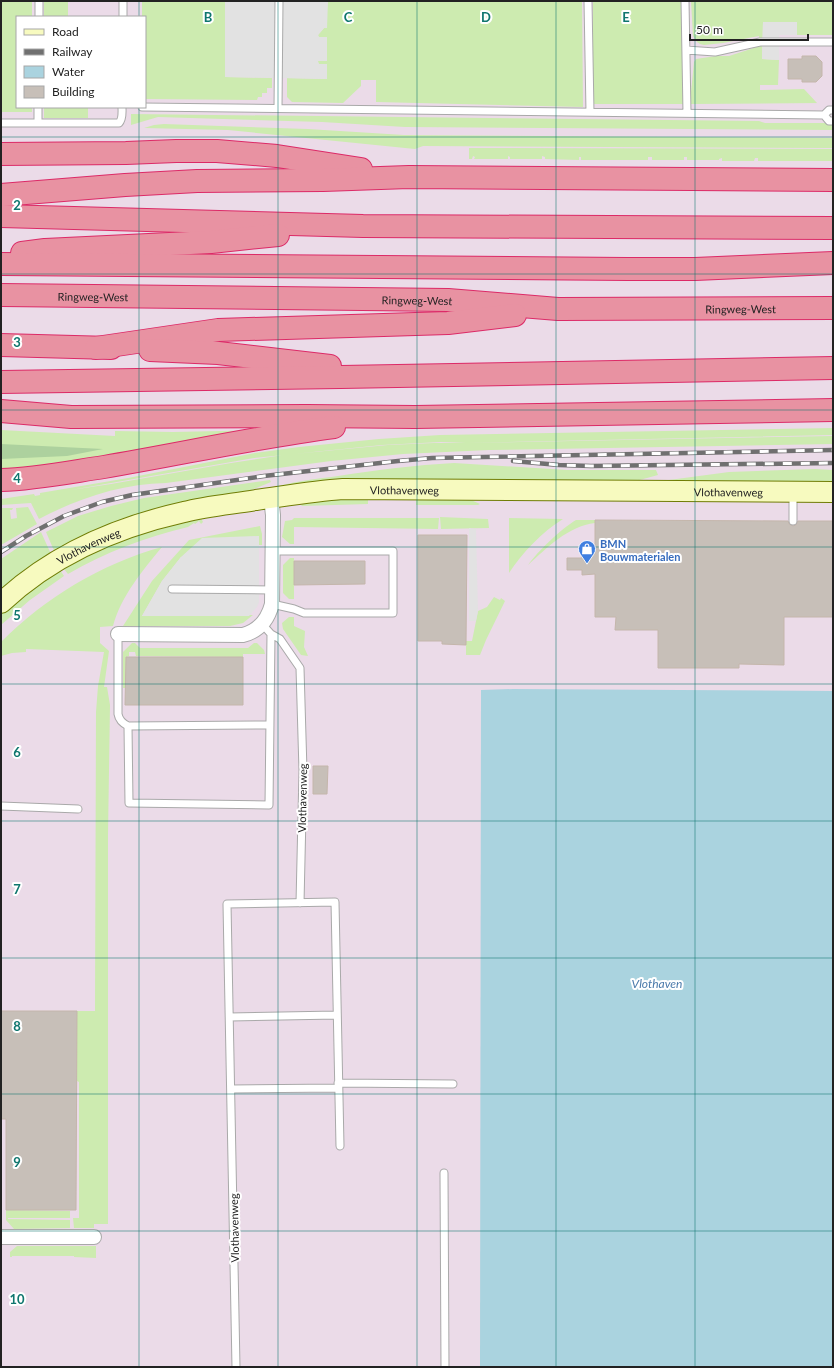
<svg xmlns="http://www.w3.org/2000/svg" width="834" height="1368" font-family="Lato,sans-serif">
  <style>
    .industrial { fill: #ebdbe8; fill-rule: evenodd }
    .grass { fill: #cdebb0 }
    .forest { fill: #add19e }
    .parking { fill: #e2e2e2 }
    .water { fill: #aad3df }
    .building { fill: #c7bfb8; stroke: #c4b6ab }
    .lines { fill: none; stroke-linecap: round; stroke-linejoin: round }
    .service-casing { stroke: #a9a9a9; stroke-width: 9 }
    .minor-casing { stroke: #a9a9a9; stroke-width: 16 }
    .secondary-casing { stroke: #707d05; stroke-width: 22 }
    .motorway-casing { stroke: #dc2a67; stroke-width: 24 }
    .service { stroke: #fff; stroke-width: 7 }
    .minor { stroke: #fff; stroke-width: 14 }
    .secondary { stroke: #f7fabf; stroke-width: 20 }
    .motorway { stroke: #e892a2; stroke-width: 22 }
    .rail-casing { stroke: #707070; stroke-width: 4.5 }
    .rail { stroke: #fff; stroke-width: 3; stroke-dasharray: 9; stroke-linecap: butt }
    .grid { fill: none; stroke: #0f766e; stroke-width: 1; stroke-opacity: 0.55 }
    .labels { text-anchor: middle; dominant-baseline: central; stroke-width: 4; stroke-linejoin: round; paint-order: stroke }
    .street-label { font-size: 11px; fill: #222; stroke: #fff }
    .shop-label { font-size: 11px; font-weight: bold; fill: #366cbe; stroke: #fff; text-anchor: start }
    .water-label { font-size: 12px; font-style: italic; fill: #4a7aab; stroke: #fff }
    .grid-label { font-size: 13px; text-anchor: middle; font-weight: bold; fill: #0f766e; stroke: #fff; stroke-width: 4; stroke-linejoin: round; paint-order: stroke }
  </style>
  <rect width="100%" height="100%" fill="#f2efe9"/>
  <!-- industrial -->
  <path class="industrial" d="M1 1H833V1367H1ZM17 17H145V107H17Z"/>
  <!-- grass -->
  <path class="grass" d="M1 1H32V17H17V107H32V112H1Z
    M44 1H68V17H44Z
    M142 1H225V77L272 78V88H267V93H262V97H258L257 100 145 99V17H142Z
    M328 1H582L583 107 376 102V80H361V86L343 103 292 102 287 97V78L327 79 317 61H327L318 35 324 28Z
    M593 1H681L683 104H593Z
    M691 1H833V35H797V22H763L762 59 779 60 778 85H760V90L804 89 817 103H821L691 104V92L694 62 696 59 716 56H729L760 46 759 36 723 43 704 45 700 44 697 42 693 36Z
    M44 107H88V118H44Z
    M131 114 759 121 765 123H833V130L405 127 322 122 158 117 131 125Z
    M164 124 308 129 404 135 833 138V148L423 146 415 149 228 130 144 128 154 125Z
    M469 148 833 149V161H758V158H755L754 161H722V158L719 159V160H687V157H684V160H652V157H648V160H581V157H579V160L545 159V157L542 156V159H510V157L508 156V159H474L475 157 473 156 472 159H469Z
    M833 428V435L466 443 441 442 382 445 254 458 71 490 111 484 231 463 283 455 388 445 434 443H467L833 436V444L489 450 403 454 331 461 166 483C121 484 79 498 39 519L31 503 1 505V499L34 494 35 496 40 495V493L128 478 255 453 299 447 379 439 440 435Z
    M1 430 115 436V431L173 432 273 430 1 472Z
    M454 463 567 470H656L658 475 636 481 268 489C290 482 315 479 338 476 377 470 415 465 454 463Z
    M815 469 833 470V483L654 482 729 472Z
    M270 480 271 482 244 493 55 553 46 532 78 516 111 506 144 498Z
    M339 498H368V504L302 506 301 505 305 503Z
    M416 499 471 500 480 504 478 505H416Z
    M28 507 37 524 1 545V508H13L12 510H10L11 519 17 518 16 508Z
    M440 517 488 519 489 528 441 529Z
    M201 518 203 522 201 524 199 521 195 524 194 523 188 527C146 537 106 552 68 574L63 568 79 559 148 530Z
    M294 518H439L438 529 294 527V544H290L282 537 285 521 292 520Z
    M509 518 563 519C542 532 522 553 509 573Z
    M576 520H595V523C568 526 547 548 528 565 538 551 561 529 576 520Z
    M260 526 262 534V545H258L259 536 181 557 162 581 142 616 253 615 243 623 230 626H123L152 581 189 540Z
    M41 532 51 554 1 592V559Z
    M162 547C143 570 121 596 113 626L100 627V643L109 651 104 687H107L110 705 108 835V1224H94V1228H74L73 1218H79V1082L77 1081V1011H95L96 712 98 686 104 652 26 649V652L12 653 1 656V642C46 597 101 564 162 547Z
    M290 558H294V599H289L283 593V565Z
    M60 570 64 576 30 600 1 625V614L2 613 24 595Z
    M494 597 500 600 501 598 505 601 486 640 480 655H466V641H472L478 611 487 607Z
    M289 617H294V626L305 631 304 647 308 656 301 655 283 629 282 623Z
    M132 643H135L140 648H248L254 643H257L264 650 265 654H243V657L136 656 135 652H129V656L126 657V688H123V652Z
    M6 1210 70 1211V1218H8V1219L70 1220V1228L14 1229 6 1220Z
    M17 1246H96V1258L74 1257V1256H12V1257H10V1252Z"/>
  <!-- forest -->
  <path class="forest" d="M1 444 103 449 67 456 1 459Z"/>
  <!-- parking -->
  <path class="parking" d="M225 1H328L327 28H324L318 35 319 37H327V61H318L319 64H327V79L225 77Z
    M763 22H797V35H779V60L762 59Z
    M469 528 476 529 478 611 476 621H469Z
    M259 536V602L257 607 249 616H142L162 581 181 557 202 538Z"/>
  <!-- water -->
  <path class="water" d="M513 689 833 691V1367H480L481 690Z"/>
  <!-- building -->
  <path class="building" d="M802 56H816L822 62V76L816 82H802V79H788V59H802Z
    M595 520 788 521 789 524 793 526 796 525 798 521H833V617H784V665L739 664V668H658V630H615L616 617H595V574L582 575V570H567V558H582V553L595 554Z
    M418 535H467L466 645 442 644V641H418Z
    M294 561H365V584L294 585Z
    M126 657H243V705H125Z
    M313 766H328L327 794H313Z
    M1 1011H77L76 1210H6V1119H1Z"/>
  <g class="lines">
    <defs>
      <path id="service" d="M588 1 590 112
        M685 1 687 113
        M39 17V1
        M123 17V1
        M686 50 715 52 760 42H833
        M142 107 824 115 829 110H833
        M278 108 279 1
        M824 115 829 121H833
        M1 123H119C123 119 122 112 122 107
        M38 123V107
        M793 521V493
        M172 589 272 590
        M272 604 294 609 304 613H393V551H272
        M118 634V714C119 720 122 723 128 726L270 725
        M271 634 280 639 300 668 303 771 300 903
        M128 726 129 803 269 805 271 634 262 624
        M1 806 78 809
        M230 1017 337 1015
        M338 1083 453 1084
        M231 1089 338 1088
        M444 1173 445 1367
        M236 1367 227 904 335 902 340 1146"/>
      <path id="minor" d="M118 634 243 635C259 631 268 619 272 604L273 515 271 498
        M1 1237H94"/>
      <g id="secondary">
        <path id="s1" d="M1 603C51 556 117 527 184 512 207 506 232 504 256 500 285 496 314 491 343 489L833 492"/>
      </g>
      <g id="motorway">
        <path d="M1 154 126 153 176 151H217L277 156 361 169"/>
        <path d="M1 195 125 185 197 181 323 180 409 177 833 180"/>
        <path d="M1 216 363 226 833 228"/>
        <path d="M22 253 45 250 211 242 278 235"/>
        <path d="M1 264 627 269H695L833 263"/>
        <path id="s2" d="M1 295 448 300 558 309 833 308"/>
        <path d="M1 345 111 348"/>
        <path d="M96 348 218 330 448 323 515 315"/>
        <path d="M150 350 218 353 330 366"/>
        <path d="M1 382 341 377 833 368"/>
        <path d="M1 411 71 417 307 416 415 417 833 410"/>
        <path d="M1 480C35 479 70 472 104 467 181 454 257 437 334 427"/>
      </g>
    </defs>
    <!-- service casing -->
    <use href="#service" class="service-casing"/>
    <!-- minor casing -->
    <use href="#minor" class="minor-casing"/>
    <!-- secondary casing -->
    <use href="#secondary" class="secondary-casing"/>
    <!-- motorway casing -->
    <use href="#motorway" class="motorway-casing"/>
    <!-- service -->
    <use href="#service" class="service"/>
    <!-- minor -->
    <use href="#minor" class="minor"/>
    <!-- secondary -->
    <use href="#secondary" class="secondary"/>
    <!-- motorway -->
    <use href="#motorway" class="motorway"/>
    <defs>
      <path id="rail" d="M513 461 559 465 591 466 833 463
        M1 552 26 536 64 516 102 502 132 495 264 476 398 461 432 458 833 450"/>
    </defs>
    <!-- rail casing -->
    <use href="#rail" class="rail-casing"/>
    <!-- rail -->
    <use href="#rail" class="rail"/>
  </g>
  <!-- grid -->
  <path class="grid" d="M139 1V17M278 1V1367M417 1V1367M556 1V1367M695 1V1367M139 107V1367M1 137H833M1 274H833M1 410H833M1 547H833M1 684H833M1 821H833M1 958H833M1 1094H833M1 1231H833"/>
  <!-- icons -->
  <defs>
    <symbol id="shop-pin" viewBox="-11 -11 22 30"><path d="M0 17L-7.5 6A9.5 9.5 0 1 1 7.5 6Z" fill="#3f7fe0" stroke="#fff"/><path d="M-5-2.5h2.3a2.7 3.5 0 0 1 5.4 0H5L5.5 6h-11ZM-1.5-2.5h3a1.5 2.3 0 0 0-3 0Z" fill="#fff"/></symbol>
  </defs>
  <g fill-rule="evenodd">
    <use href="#shop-pin" x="577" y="539" width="20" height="27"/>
  </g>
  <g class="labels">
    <!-- street labels -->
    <g class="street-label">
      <text stroke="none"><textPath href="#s2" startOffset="92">Ringweg-West</textPath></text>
      <text stroke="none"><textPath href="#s2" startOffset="416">Ringweg-West</textPath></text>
      <text stroke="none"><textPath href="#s2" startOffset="740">Ringweg-West</textPath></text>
      <text stroke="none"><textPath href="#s1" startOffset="429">Vlothavenweg</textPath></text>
      <text stroke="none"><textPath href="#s1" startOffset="753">Vlothavenweg</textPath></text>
      <text stroke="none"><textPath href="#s1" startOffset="105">Vlothavenweg</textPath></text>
      <text transform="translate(302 798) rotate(-89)">Vlothavenweg</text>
      <text transform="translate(234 1228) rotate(-91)">Vlothavenweg</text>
    </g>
    <!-- shop labels -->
    <g class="shop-label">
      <text x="600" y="543">BMN<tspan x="600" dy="13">Bouwmaterialen</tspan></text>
    </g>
    <!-- water labels -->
    <g class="water-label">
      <text x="657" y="983">Vlothaven</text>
    </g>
  </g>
  <g class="grid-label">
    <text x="208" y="22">B</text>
    <text x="348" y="22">C</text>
    <text x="486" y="22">D</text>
    <text x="626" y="22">E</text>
    <text x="17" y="210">2</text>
    <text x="17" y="347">3</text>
    <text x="17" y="483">4</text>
    <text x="17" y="620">5</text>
    <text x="17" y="757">6</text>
    <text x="17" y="894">7</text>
    <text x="17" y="1031">8</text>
    <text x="17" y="1167">9</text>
    <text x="17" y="1304">10</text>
  </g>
  <!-- border -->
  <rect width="834" height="1368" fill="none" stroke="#222222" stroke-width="4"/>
  <!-- legend -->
  <rect x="16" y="16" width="130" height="92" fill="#ffffff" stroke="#a7a7a7"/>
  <rect x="24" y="29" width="20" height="6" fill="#f7fabf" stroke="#a7a7a7"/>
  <text x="52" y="36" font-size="12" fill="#222222">Road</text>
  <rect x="24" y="49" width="20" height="6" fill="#707070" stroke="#a7a7a7"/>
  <text x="52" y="56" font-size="12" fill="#222222">Railway</text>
  <rect x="24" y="66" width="20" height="12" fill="#aad3df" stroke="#a7a7a7"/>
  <text x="52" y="76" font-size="12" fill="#222222">Water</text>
  <rect x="24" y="86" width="20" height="12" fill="#c7bfb8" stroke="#a7a7a7"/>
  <text x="52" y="96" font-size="12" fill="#222222">Building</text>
  <!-- scale -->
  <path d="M690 34v6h118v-6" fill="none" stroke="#222222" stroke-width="2"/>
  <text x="696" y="34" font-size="12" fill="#222222" stroke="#ffffff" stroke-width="3" paint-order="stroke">50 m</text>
</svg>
